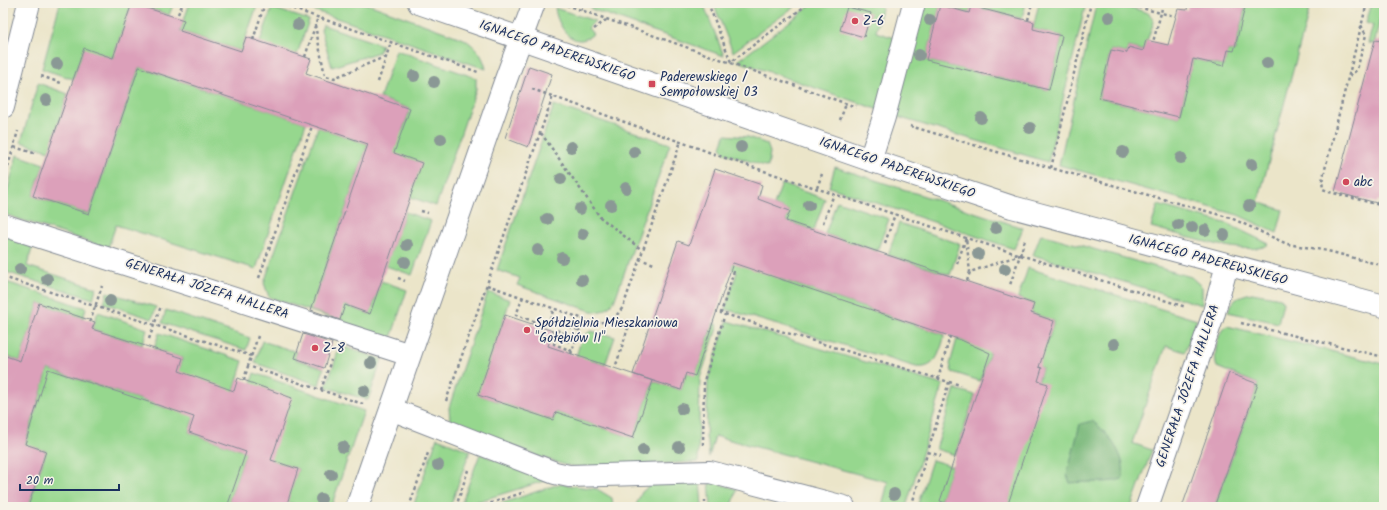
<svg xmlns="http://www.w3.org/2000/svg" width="1387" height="510" font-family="Kalam,sans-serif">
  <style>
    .green { fill: #96d78e; stroke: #588376 }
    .forest { fill: #78b879; stroke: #4a746c }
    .building { fill: #dca0ba }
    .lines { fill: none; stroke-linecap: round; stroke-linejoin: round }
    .minor-casing { stroke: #838a94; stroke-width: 24 }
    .path { stroke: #838a94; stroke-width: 2.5; stroke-dasharray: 3 3; stroke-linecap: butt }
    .minor { stroke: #fff; stroke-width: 22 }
    .tree { fill: #8a9895 }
    .poi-dot { fill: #d1495b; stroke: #f7f3e8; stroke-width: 1.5 }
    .labels { text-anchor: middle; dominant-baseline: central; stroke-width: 3.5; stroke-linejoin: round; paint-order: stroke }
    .poi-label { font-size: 13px; fill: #1b2f5e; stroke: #f7f3e8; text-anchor: start }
    .street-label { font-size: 13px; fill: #1b2f5e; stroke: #f7f3e8 }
  </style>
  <rect width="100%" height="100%" fill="#f7f3e8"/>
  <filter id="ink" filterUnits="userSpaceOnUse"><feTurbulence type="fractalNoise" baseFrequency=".025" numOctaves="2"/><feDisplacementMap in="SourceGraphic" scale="8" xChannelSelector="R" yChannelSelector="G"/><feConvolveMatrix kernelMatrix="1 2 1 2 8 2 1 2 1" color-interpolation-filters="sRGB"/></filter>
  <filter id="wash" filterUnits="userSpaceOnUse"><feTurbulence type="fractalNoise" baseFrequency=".012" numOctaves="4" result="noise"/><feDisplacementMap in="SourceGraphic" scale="16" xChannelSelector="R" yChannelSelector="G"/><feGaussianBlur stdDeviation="0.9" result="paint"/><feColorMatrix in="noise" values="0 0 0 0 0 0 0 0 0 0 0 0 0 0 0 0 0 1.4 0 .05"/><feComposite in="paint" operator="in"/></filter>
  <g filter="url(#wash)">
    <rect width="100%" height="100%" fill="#ebe5c9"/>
    <!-- green -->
    <path class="green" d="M60 3H132L113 58 84 49 73 79 42 69Z
      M133 3H174L169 15Z
      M190 3H258L241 51 180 31Z
      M292 3H365L464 39C476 47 483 55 486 69Z
      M592 3H703L724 56 591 9Z
      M713 3H799L733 52Z
      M814 3H877L882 8 876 32 898 39 879 110 738 61Z
      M921 3H974L969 13 940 6 926 60 1049 90 1062 36 1033 29 1039 3H1086L1048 162 891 115Z
      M984 3H1026L1022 19 983 9Z
      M1098 3C1110 3 1138 8 1149 14 1152 16 1153 19 1154 22L1143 51 1129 47 1127 53 1111 50 1099 98 1179 117 1193 59 1224 66 1228 50 1235 51 1246 3H1311L1258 202 1283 210 1277 233 1238 215 1059 165 1096 5Z
      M1372 3H1384L1374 44 1368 43 1373 25 1366 23Z
      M272 8 309 20 292 69 255 56Z
      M555 8 595 21 588 28 593 34C574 52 557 26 555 8Z
      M323 25 382 45 379 52 332 67 321 30Z
      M396 50 476 78V89L436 206 410 197 421 163 389 152 403 129 410 109 380 98Z
      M139 67 306 123 256 269 116 225 108 248 7 215 5 200 17 155 44 164 33 196 89 214Z
      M38 83 68 94 49 151 21 142Z
      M554 105 670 144 615 299C610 309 602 313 591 311L517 285 520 278 497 270Z
      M318 127 368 144 316 295 370 314 381 281 407 290 391 338 269 297 264 283Z
      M725 135 748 137 767 144 770 152 768 167 724 153 721 147Z
      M835 167 1023 228 1014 249 829 187Z
      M782 184 825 199 814 230 786 221 789 211 774 205Z
      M837 201 889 219 877 251 825 234Z
      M1158 205 1228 224 1269 244C1250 259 1176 233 1151 227Z
      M405 212 431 221 412 275 386 266Z
      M899 223 960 244 950 275 888 255Z
      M1041 234 1191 277 1202 287V305L1033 255Z
      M3 235 33 245 27 266 96 288 93 299 3 271Z
      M734 260 781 275 780 279 945 335C940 350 937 370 916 367L725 309 737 272 731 269Z
      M1028 268 1197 320 1185 352 1166 346 1132 443 1152 450 1131 507H1007L1042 368 1028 363 1035 340 1047 344 1054 321 1031 313 1034 304 1018 298Z
      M3 281 86 308 83 318 39 303 20 361 3 355Z
      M107 292 156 307 152 319 104 303Z
      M488 292 510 300 479 395 553 420 556 412 633 438 653 381 681 390 686 373 695 375 713 323 716 324 717 328 700 378 698 462 578 467 565 465 540 457 450 420 449 408 453 395Z
      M1252 293 1281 298 1283 303 1278 323 1228 312C1232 300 1240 295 1252 293Z
      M166 310 250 338 246 350 162 323Z
      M98 312 147 329 142 345 92 329Z
      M727 321 943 385 906 507 882 506 888 482 715 436 709 457 708 443 706 438 708 379Z
      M1227 326 1384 364V507H1214L1258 384 1217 367C1213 358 1217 330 1227 326Z
      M591 331 615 337 605 365 590 360 587 367 574 363 582 337Z
      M159 333 243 361 234 391 197 407 189 432 246 452 227 507H28L46 451 25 445 48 369 166 408 183 358 154 349Z
      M957 339 991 350 980 381 952 372 950 364Z
      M262 341 297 352 295 359 324 368 319 385 255 363Z
      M340 346 382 359 368 400 326 387Z
      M254 373 364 411 331 507H303L287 502 298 469 271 460 250 386Z
      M955 389 975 395 955 455 936 449Z
      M437 438 470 451 450 507H413Z
      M480 454 547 480 460 507Z
      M932 460 952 466 940 501 957 507H917Z
      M700 480 702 507H635L642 492 652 484Z
      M709 481 737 489 732 507H711Z
      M559 484 597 489 612 498 613 507H491Z"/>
    <!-- forest -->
    <path class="forest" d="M1092 421C1108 432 1129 459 1122 479 1107 484 1087 481 1070 483L1067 475 1080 424Z"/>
    <g id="blocks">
      <!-- building -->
      <path class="building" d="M132 3 184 20 180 31 241 51 246 37 311 59 306 73 410 109 394 153 422 163 370 314 345 305 340 320 311 310 368 144 139 67 89 214 33 196 84 48 113 58Z
        M1188 3H1246L1234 51 1228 50 1224 66 1193 59 1179 117 1099 98 1111 50 1127 53 1129 47 1143 51 1146 40 1168 45 1178 9 1187 10Z
        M940 5 969 13 971 6 1022 19 1034 22 1033 29 1062 36 1049 90 926 60Z
        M847 7 871 13 864 37 840 30Z
        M1375 40 1384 41V202L1378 200 1377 203 1335 192Z
        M529 66 552 74 528 147 505 138Z
        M715 169 762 185 758 199 790 211 786 221 1034 304 1031 313 1054 321 1039 367 1042 368 1038 381 1048 384 1007 507H957L940 501 990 353 961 340 733 263 695 376 686 373 681 390 633 374 678 241 689 245Z
        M39 303 95 322 92 329 183 358 179 371 234 391 238 378 292 398 271 460 298 469 286 507H227L246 452 189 432 194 417 48 369 25 444 46 451 28 507H3V355L20 361Z
        M505 315 553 331 548 346 653 381 633 438 556 412 553 420 478 395Z
        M303 334 332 343 324 368 295 358Z
        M1229 373 1258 384 1214 507H1182Z"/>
    </g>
  </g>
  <g filter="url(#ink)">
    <use href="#blocks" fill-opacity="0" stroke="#838a94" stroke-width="1"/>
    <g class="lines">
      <defs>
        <path id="minor" d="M419 3 870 160 1012 207 1384 306
          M3 107 29 3
          M870 160 884 117 914 3
          M3 225 410 355
          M391 409 555 473 569 476 710 472 844 507
          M357 507 505 82 534 3
          M1147 507 1213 316 1227 265"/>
      </defs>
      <!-- minor casing -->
      <use href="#minor" class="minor-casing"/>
      <!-- path -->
      <path class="path" d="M276 3 478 72
        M561 3 856 107
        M708 3 731 62 809 3
        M1121 3 1161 13 1153 42
        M1163 3 1161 13 1175 16
        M1367 3 1322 181 1323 189 1329 192 1384 206
        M979 8 980 3
        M581 10 586 3
        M178 14 183 3
        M1028 20 1032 3
        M315 25 325 76 334 78 387 56
        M594 29 606 20
        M253 40 265 3
        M305 57 318 17
        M41 76 61 83
        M1349 76 1357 70 1366 35 1361 25
        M378 82 391 42
        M532 89 734 161 966 238 1186 307
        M840 120 846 104
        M910 126 1051 168 1231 218 1287 244 1328 251 1384 266
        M541 133 600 217 642 250
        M14 147 37 154
        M1051 168 1091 3
        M3 184 18 131
        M817 188 822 174
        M421 211 428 213
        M823 223 834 194
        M885 243 895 214
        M1020 255 1025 240
        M639 259 654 264
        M957 264 966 238 970 272
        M734 271 721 313 949 382 911 507
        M3 277 252 356
        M259 278 312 126
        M398 278 405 281
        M967 281 970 272 1020 255 1010 285
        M487 285 592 322C607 324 615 319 623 307L681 141
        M523 297 516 315 548 326 554 308
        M611 320 628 328 616 365
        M90 322 102 286
        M1241 323 1384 357
        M258 336 248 366 363 404
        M149 339 161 306
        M572 351 554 344 556 338 570 342 572 336 558 331 561 324 579 330
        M571 354 583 319
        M938 379 950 336
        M244 380 248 366
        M949 382 961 385
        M321 390 331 360
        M446 401 553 96
        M703 445 704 381 725 314
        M928 452 941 456
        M705 500V507
        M409 507 428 453
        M456 507 468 470
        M479 507 525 492"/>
      <!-- minor -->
      <use href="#minor" class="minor"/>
    </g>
    <!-- trees -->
    <g class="tree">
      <circle cx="1109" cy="17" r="6"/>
      <circle cx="930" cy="20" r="6"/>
      <circle cx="298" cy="25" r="6"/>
      <circle cx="919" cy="55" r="6"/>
      <circle cx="1267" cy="63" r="6"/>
      <circle cx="57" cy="64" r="6"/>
      <circle cx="414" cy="76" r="6"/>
      <circle cx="434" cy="82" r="6"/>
      <circle cx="46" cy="100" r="6"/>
      <circle cx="981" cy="118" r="6"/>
      <circle cx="1030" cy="128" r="6"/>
      <circle cx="441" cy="139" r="6"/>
      <circle cx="571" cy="147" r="6"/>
      <circle cx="741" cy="147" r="6"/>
      <circle cx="634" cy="152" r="6"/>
      <circle cx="1123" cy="152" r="6"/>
      <circle cx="1181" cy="158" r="6"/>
      <circle cx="1252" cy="164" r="6"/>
      <circle cx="561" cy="179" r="6"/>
      <circle cx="626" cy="188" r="6"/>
      <circle cx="611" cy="205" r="6"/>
      <circle cx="809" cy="205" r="6"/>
      <circle cx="1249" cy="206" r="6"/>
      <circle cx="580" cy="209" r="6"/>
      <circle cx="547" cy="219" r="6"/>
      <circle cx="1178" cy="225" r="6"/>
      <circle cx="1192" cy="227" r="6"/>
      <circle cx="996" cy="228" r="6"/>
      <circle cx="1205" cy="230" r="6"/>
      <circle cx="583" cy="234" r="6"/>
      <circle cx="1224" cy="235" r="6"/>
      <circle cx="407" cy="245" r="6"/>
      <circle cx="538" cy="250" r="6"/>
      <circle cx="978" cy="254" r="6"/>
      <circle cx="562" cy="258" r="6"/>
      <circle cx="405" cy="262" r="6"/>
      <circle cx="20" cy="269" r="6"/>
      <circle cx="1005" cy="269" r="6"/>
      <circle cx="47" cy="279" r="6"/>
      <circle cx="582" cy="280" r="6"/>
      <circle cx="110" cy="301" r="6"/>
      <circle cx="1114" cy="344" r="6"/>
      <circle cx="371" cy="363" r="6"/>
      <circle cx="364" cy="391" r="6"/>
      <circle cx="682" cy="409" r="6"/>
      <circle cx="343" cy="447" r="6"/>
      <circle cx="679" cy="447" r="6"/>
      <circle cx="643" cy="450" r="6"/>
      <circle cx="438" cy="465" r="6"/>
      <circle cx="331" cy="474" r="6"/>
      <circle cx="894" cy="494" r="6"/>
      <circle cx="321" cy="499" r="6"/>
    </g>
  </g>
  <!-- markers -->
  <g class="poi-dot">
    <circle cx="855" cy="21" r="4"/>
    <rect x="648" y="80" width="8" height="8" rx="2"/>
    <circle cx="1346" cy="182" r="4"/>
    <circle cx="527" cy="330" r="4"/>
    <circle cx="315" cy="348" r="4"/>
  </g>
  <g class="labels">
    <!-- poi labels -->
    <g class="poi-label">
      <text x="863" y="21">Z-6</text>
      <text x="660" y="77">Paderewskiego /<tspan x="660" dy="15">Sempołowskiej 03</tspan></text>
      <text x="1354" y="182">abc</text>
      <text x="535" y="323">Spółdzielnia Mieszkaniowa<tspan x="535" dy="15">"Gołębiów II"</tspan></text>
      <text x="323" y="348">Z-8</text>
    </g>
    <!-- street labels -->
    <g class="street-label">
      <text transform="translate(557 51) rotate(19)">IGNACEGO PADEREWSKIEGO</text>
      <text transform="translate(897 168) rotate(19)">IGNACEGO PADEREWSKIEGO</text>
      <text transform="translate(1208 260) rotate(15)">IGNACEGO PADEREWSKIEGO</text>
      <text transform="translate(207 289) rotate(18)">GENERAŁA JÓZEFA HALLERA</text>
      <text transform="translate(1188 386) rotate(-71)">GENERAŁA JÓZEFA HALLERA</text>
    </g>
  </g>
  <!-- margin -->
  <rect width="1387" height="510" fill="none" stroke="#f7f3e8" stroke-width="16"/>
  <!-- scale -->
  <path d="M20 484v6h99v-6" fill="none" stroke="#1b2f5e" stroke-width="2"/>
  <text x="26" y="484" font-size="12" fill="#1b2f5e" stroke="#f7f3e8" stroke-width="3" paint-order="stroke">20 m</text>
</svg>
